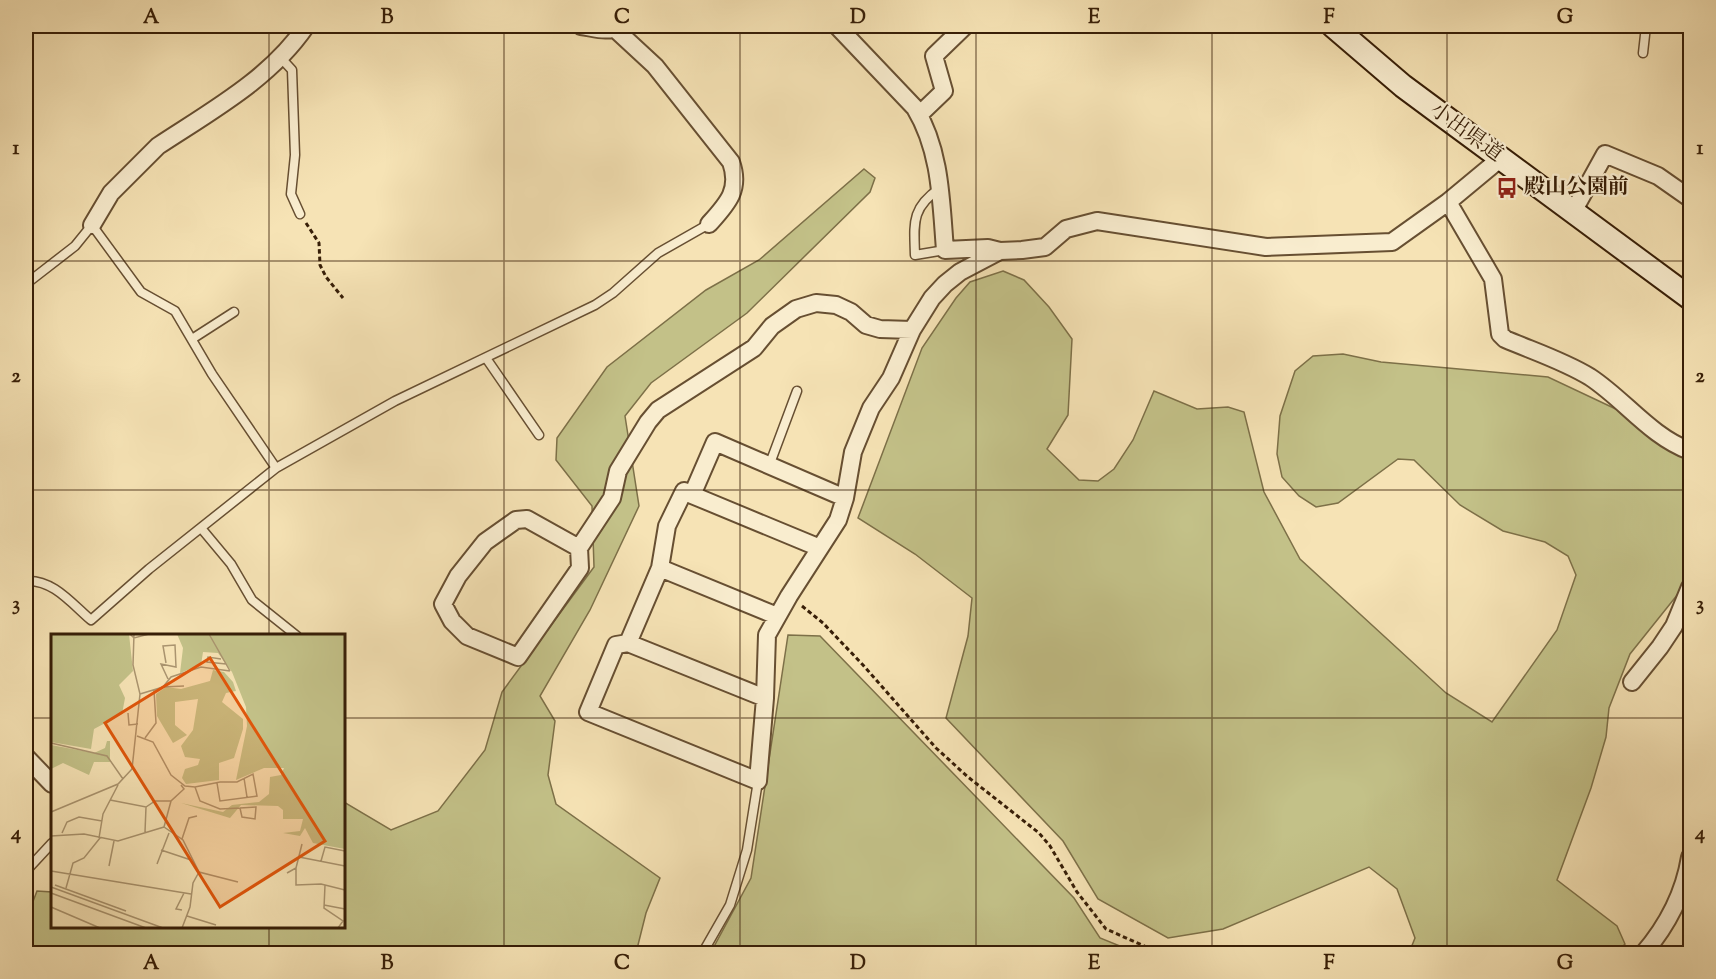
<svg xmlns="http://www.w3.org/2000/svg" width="1716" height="979" font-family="'Sorts Mill Goudy','Noto Serif JP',serif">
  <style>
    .green { fill: #c3c188; stroke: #7d7048; stroke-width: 1.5 }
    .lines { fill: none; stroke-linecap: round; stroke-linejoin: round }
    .lane-casing { stroke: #674f32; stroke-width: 11 }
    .street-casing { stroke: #674f32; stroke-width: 20 }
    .secondary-casing { stroke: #371e07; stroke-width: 26 }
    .path { stroke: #371e07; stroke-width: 3; stroke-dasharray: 4.5 3; stroke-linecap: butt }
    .lane { stroke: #f9edcf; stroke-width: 8 }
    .street { stroke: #f9edcf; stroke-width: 16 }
    .secondary { stroke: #f9edcf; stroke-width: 22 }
    .grid { fill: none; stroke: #371e07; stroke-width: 1.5; stroke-opacity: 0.55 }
    .labels { text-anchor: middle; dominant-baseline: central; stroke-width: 4.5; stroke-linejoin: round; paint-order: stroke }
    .street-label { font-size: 21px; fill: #371e07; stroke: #f9edcf }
    .poi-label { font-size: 21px; font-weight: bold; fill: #371e07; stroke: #f9edcf; text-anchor: start }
    .inset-road { fill: none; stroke: #aa946f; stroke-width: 1.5 }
    .view { fill: #df560c; fill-opacity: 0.15; stroke: #df560c; stroke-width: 3 }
    .inset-edge { fill: none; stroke: #371e07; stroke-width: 3 }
    .neatline { fill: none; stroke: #371e07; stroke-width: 2 }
    .grid-label { font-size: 20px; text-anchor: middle; font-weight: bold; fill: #371e07 }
  </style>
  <rect width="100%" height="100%" fill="#f6e3b5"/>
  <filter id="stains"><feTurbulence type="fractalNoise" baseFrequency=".00333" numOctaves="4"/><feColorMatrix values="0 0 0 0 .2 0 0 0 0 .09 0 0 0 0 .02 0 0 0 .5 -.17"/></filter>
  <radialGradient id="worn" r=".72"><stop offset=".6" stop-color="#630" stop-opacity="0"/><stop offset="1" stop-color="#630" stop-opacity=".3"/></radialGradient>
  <!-- green -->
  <path class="green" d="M864 169 875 178 870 192 747 313 651 383 625 416 639 506 590 610 540 696 555 721 548 775 556 804 660 878 646 913 636 953 26 954V909L32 904 37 891 52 892V926H344V802L391 830 438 811 485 750 502 692 594 567 592 506 556 460 557 438 607 367 706 290 759 260Z
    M1003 271 1024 280 1049 307 1072 339 1068 415 1047 449 1079 480 1098 481 1114 469 1133 440 1154 391 1197 409 1228 407 1244 412 1264 492 1300 559 1446 693 1492 722 1557 630 1576 575 1568 556 1545 542 1503 531 1460 505 1414 460 1398 459 1338 503 1316 507 1299 496 1282 477 1277 454 1280 416 1295 371 1313 356 1343 354 1381 362 1548 377 1637 419 1690 458V579L1630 654 1609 708 1606 737 1591 788 1557 880 1617 926 1625 944 1616 954 1409 953 1415 938 1397 889 1369 867 1223 929 1168 938 1098 899 1063 841 946 718 968 636 972 598 915 554 858 518 922 348 956 298 970 282Z
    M788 635 820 636 1074 898 1100 938 1137 953 710 954 751 878Z"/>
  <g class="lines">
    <defs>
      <path id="lane" d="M1011 26H1012
        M1643 53 1646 26
        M280 57 292 70 295 155 291 194 300 214
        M940 188C911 208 914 223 915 255L945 250
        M26 284 75 246 92 225 141 292 175 311 212 374 276 468
        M192 339 234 312
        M486 358 539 435
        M769 466 797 391
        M201 528 231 564 252 600 297 636
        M26 581C53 579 72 604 91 620L149 569 276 468 395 401 595 305 613 293 658 253 709 224
        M26 871 52 843
        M702 954 730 905 747 850 758 781"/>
      <path id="street" d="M581 26C595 28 608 33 620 26
        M837 26 915 108C941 151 941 201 945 250L988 248 1000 251 1022 250 1045 247 1066 229 1097 221 1266 247 1392 242 1448 202 1501 158
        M615 29 655 66 731 162C741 190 727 204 709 224
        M919 115 944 91 934 56 965 26
        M1448 202 1493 279 1500 334 1505 339C1533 351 1564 361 1590 377 1625 400 1650 436 1690 451
        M1573 212 1605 154 1658 176 1688 197
        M92 225 111 193 158 146C211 111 270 79 306 26
        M692 495 820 548
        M845 498 715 442 692 495 684 491 667 526 660 568 628 643 616 645 588 712 758 781 765 698 767 635 789 596 838 520 845 498 853 452 871 408 891 378 912 330 932 298 945 284 960 272 1000 251
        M579 548 580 568 518 657 467 636 452 621 443 604 458 576 485 542 516 520 527 519 579 548 612 498 618 471 648 422 658 410 754 348 772 326 796 309 816 303 836 305 851 312 866 325 880 329 912 330
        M660 568 777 616
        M628 643 765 698
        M1632 682 1660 647 1674 626 1690 587
        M26 757 52 784
        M1643 954C1667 926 1684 894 1690 857
        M1689 954 1690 951"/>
      <path id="secondary" d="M1333 26 1403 86 1434 109 1690 298"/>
    </defs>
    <!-- lane casing -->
    <use href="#lane" class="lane-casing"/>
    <!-- street casing -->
    <use href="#street" class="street-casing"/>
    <!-- secondary casing -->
    <use href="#secondary" class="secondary-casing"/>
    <!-- path -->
    <path class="path" d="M306 223 319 243 320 265 326 277 343 298
      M802 606 823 623 863 665 936 748 968 777 1039 833 1050 846 1077 892 1106 929 1162 954"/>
    <!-- lane -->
    <use href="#lane" class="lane"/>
    <!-- street -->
    <use href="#street" class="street"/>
    <!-- secondary -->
    <use href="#secondary" class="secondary"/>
  </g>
  <!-- grid -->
  <path class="grid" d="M269 26V636M504 26V954M740 26V954M976 26V954M1212 26V954M1447 26V954M26 261H1690M26 490H1690M26 718H52M344 718H1690M269 926V954"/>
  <!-- icons -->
  <defs>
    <symbol id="bus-bare" viewBox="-9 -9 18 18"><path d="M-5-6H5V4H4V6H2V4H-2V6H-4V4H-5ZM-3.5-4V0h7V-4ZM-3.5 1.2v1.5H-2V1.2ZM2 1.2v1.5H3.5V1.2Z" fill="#8f2418" stroke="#f9edcf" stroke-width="2.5" paint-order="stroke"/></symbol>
  </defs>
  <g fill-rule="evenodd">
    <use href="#bus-bare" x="1492" y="173" width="30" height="30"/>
  </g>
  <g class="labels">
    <!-- street labels -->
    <g class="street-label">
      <text transform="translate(1466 133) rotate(36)">小出県道</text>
    </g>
    <!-- poi labels -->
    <g class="poi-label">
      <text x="1524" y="188">殿山公園前</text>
    </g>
  </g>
  <!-- overview -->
  <g transform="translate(51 634)">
    <rect width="294" height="294" fill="#f6e3b5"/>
    <path d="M78 0 82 37 68 51 74 64 71 80 43 95 40 115 0 108V1ZM126 0H294V215L262 209 254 194 249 202 232 199 249 197 252 185H232V176L227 172 190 171 179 184 130 169 172 178 181 171 208 168 218 160 219 143 230 141 233 134H213L185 146 196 92 195 73 181 38 167 19 152 18 150 31 129 39 132 14ZM162 36 173 38 182 48 185 57 175 59 171 68 192 85V95L183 124 168 129V146L135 150 131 144 134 135 147 131 149 125 134 123 130 112 142 96 147 65 124 68V91L136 101 122 109 106 82 105 60 115 53 130 55 159 47ZM56 107H59V128H43L38 141 12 129 0 135V111L43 119 54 114Z" fill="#c3c188"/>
    <path class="inset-road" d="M79 0 83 4 98 0M158 0 179 37M170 25 157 23 156 28 175 30M115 29 112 12 124 11 125 33 110 30 117 45M112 53 133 52M89 60 112 53 120 43 150 33 179 37M77 79 78 91 87 90M86 102 102 108 120 141 134 152 144 153 169 148H186L202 140 206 162 169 167 166 149M94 104 105 89 103 56M0 109 56 122 72 145M193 144 196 163M144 153 149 167 169 175 189 174 191 183 204 185 205 173 189 174M59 166 95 173 104 167H120M0 178 67 150 81 135 89 60 82 31 83 0M113 193 132 206 148 238 187 248M113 193 120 167 133 155 130 151M94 198 95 173M11 199 16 188 28 183 51 187M0 202 33 200 67 207 113 193M48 204 52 180 67 151M131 205 138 184 146 182M110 216 140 226M248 223 294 232M270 227 274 213 294 217M106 230 118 199M58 232 63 207M245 234V251L270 250 294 256M0 237 140 260M236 239 245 234 251 210M4 251 75 277M274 251 273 274 292 287 287 294M0 253 112 294M15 254 22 229 33 224 49 204M0 259 95 294M273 271 294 275M0 273 49 294M131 276 125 275 133 259M136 282 165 291M131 294 139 273 142 249 148 238"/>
    <path class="view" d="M159 24 274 207 169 273 54 89Z"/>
    <rect width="294" height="294" class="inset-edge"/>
  </g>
  <!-- margin -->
  <rect width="1716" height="979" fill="none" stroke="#f6e3b5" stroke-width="66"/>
  <rect x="33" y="33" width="1650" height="913" class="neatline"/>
  <g class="grid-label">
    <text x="151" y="23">A</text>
    <text x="387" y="23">B</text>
    <text x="622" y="23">C</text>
    <text x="858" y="23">D</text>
    <text x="1094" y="23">E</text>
    <text x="1329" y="23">F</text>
    <text x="1565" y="23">G</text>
    <text x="16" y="154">1</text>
    <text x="1700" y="154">1</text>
    <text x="16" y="382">2</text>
    <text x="1700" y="382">2</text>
    <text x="16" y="610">3</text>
    <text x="1700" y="610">3</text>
    <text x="16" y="839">4</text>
    <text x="1700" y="839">4</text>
    <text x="151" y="969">A</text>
    <text x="387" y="969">B</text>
    <text x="622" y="969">C</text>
    <text x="858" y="969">D</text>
    <text x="1094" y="969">E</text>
    <text x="1329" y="969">F</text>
    <text x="1565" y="969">G</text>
  </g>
  <rect width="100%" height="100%" filter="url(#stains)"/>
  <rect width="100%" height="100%" fill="url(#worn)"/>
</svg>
